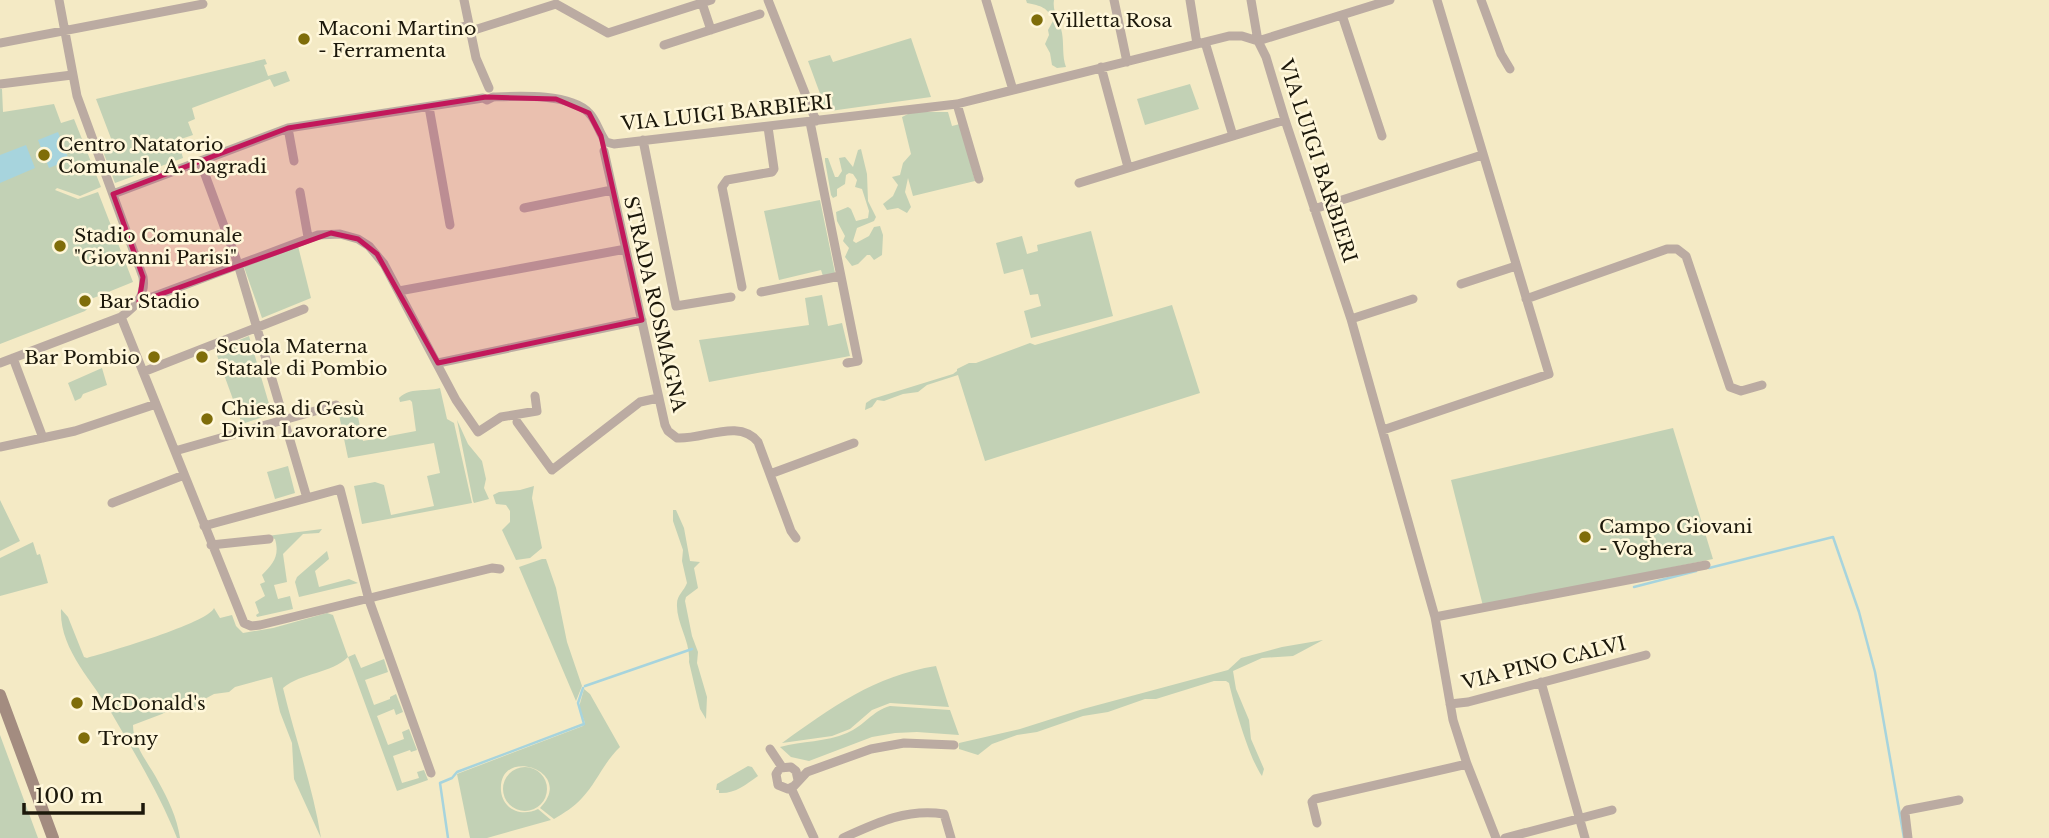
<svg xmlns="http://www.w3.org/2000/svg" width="2049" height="838" font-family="'Libre Baskerville',serif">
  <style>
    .green { fill: #c2d1b5 }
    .water { fill: #a7d4dd }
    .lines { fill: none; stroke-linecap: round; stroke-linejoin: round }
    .stream { stroke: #a7d4dd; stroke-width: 2.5 }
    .minor { stroke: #bbaba2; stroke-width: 9 }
    .secondary { stroke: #a38c80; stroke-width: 12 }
    .marked { fill: #c2185b; fill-opacity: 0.2; stroke: #c2185b; stroke-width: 5; stroke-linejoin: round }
    .poi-dot { fill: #7f6d09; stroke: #fff7da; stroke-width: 2.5 }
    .labels { text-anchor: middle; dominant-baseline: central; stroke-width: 5; stroke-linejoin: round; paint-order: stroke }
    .poi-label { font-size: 19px; fill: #1c180b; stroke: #fff7da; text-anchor: start }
    .street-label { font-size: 19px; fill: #1c180b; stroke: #fff7da }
  </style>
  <rect width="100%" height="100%" fill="#f4eac5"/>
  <!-- green -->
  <path class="green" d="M1026 0H1054C1052 13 1060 21 1062 33 1064 44 1062 57 1066 67L1057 68 1052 65 1050 53 1045 44 1049 35 1048 30 1053 21C1048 7 1041 6 1027 3Z
    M911 38 931 97 830 111 821 107 819 101 822 99 808 61 830 55 833 62Z
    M265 59 267 64 264 65 268 76 286 71 290 81 274 87 270 79 192 108 195 119 188 122 193 135 178 140 183 158 115 183 101 146 112 141 96 99Z
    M1190 84 1199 109 1145 125 1137 99Z
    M0 89H2L3 112 54 104 61 123 74 119 101 187 80 196 57 188 55 190 78 199 98 192 133 282 91 299 93 303 85 311 0 344Z
    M912 112H948L952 126 960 124 975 181 913 196 908 178 905 192 911 207 907 213 898 208 887 210 883 204 893 196 898 185 892 177 900 175 903 163 911 154 902 117Z
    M861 149 867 174 868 201 876 217 874 221 857 228 853 241 856 243 869 236 874 227 880 226 883 235 882 255 874 260 870 255H867L858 264 852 266 845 257 849 248 843 241 845 236 837 221 836 212 848 207 851 209 856 221 868 218 869 211 862 189 855 187 857 180 853 174 849 173 846 175 845 184 837 189V196L833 198 831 195 825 161V158H828L835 177H838L842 171 839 158 845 157 853 167 858 150Z
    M820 200 835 273 823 276 821 270 779 280 764 211Z
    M1091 231 1113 316 1031 338 1024 311 1041 306 1038 294 1030 295 1023 269 1004 274 996 243 1022 236 1027 254 1038 251 1037 245Z
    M298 246 311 298 262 318 244 267Z
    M822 295 828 326 842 323 850 356 709 382 699 340 809 325 805 298Z
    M1172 305 1200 393 985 461 958 375 927 385 918 392 903 394 884 401 877 400 872 407 865 410 866 403 872 399 953 374 957 371V369L969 363H976L1030 343 1035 345Z
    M249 336 272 414 242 424 215 350Z
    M102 368 107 385 83 394 81 398 75 401 68 383Z
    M440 388 447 419 454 423 472 503 362 524 354 486 375 482 384 485 391 515 434 506 427 476 440 473 434 443 348 458 338 410 357 412 363 441 416 431 412 402 410 400 400 402 399 398C411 387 424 392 440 388Z
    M457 420 468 444 482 461 486 479 484 488 489 499 474 503 473 501Z
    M1673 428 1713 559 1483 606 1451 480Z
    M288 466 295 493 275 499 267 472Z
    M534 486 532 498 542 548 530 558 516 560 502 530 510 522V511L506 505 496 504 493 495 499 492 520 490Z
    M0 500 20 541 0 551Z
    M673 510H676L684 528 690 561 700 562 694 568 698 588 686 597 685 601 692 636 698 652 697 663 707 697 706 719 700 709 689 662C691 642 676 623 677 604 677 595 684 591 687 583L682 561 683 550 673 521Z
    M322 529 319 533 303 534 283 554 287 582 274 585 278 599 290 596 293 609 257 617 256 615 259 613 255 602 265 596 260 584 265 582 262 575C273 564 280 556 275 539L267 536Z
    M33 542 37 555 40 554 48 583 0 596V558Z
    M327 551 329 559 315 571 319 587 349 579 358 583 299 597 295 582 297 577Z
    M542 559H546L556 588 567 642 582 686 576 701 519 567Z
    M214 608 220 618 232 615 236 626 243 633 273 628 327 613 333 615 348 657 355 654 361 668 384 659 388 672 365 680 374 705 390 699V697L396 694 403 712 396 715 394 709 377 716 388 745 404 739 402 732 409 729 417 750 411 752 410 750 393 756 402 783 419 778 417 772 424 770 428 780 397 791 348 657C331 674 302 672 283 688 295 738 313 787 321 838L294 779 292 743 280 712 272 677 235 687 229 692 214 694 201 701 200 712 194 707 192 700 188 699 162 714 133 725C133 746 148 762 158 781 168 799 177 817 180 838H177C160 795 135 754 112 714 93 681 59 649 61 609L68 617 84 657 87 658C108 652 208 623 214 608Z
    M1323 640 1293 656 1262 658 1233 671 1236 689 1249 720 1251 739 1264 769 1262 776C1249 758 1234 705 1229 683L1226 681H1214L1156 699H1145L1108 712 1083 716 1037 732 1017 735 992 744 978 755 959 749V743L1020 729 1083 709 1228 670 1241 658 1282 647Z
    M936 666 949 707 890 703 872 710 850 729 832 736 782 743C832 707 874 676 936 666Z
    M584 689 590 694 620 747C604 762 597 782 582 798 574 807 564 813 554 819L540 808C577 770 497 745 501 791 503 810 522 817 538 809L551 820 487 838H470L457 774 583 726 585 723 579 707Z
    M890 706 950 710 959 735 917 732 895 733 872 737 809 761 791 757 780 747C802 741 826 742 847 733 864 726 872 711 890 706Z
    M0 735 38 838H0Z
    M748 766 752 767 758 776C745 785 735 794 719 793V790H716L717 784Z
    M503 789a22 22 0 1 1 44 0a22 22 0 1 1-44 0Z"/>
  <!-- water -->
  <path class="water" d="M58 132 69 160 49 168 38 140Z
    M26 145 35 168 0 183V155Z"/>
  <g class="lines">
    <!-- stream -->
    <path class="stream" d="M1709 568 1833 537 1859 612 1875 672 1904 838
      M1634 587 1696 571
      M585 686 692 649
      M448 838 440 783 452 778 457 772 584 724 578 703 583 688"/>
    <!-- minor -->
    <path class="minor" d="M59 0 77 96 143 277C146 296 136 306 121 317L244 623 251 626 260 625 492 568 500 569
      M464 0 476 58 489 88
      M768 0 816 121
      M986 0 1013 90
      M1114 0 1127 62
      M1190 0 1197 44
      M1251 0 1258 41
      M1481 0 1501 54 1510 69
      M702 3 711 30
      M1342 15 1382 136
      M451 30 469 25
      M471 31 556 4 608 33 711 0
      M1258 41 1390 0
      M1205 42 1233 136
      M0 43 203 4
      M664 45 760 14
      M1101 67 1128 167
      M0 84 72 75
      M957 104 979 179
      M429 107 450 225
      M810 122 858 361 847 363
      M288 128 294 161
      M643 140 676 306 731 297
      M604 151 665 425 668 431 677 438C703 440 739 418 758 442L791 531 796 538
      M200 161 238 264 307 498
      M1079 183 1285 120
      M300 192 308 237
      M113 194 288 128 483 98 487 100 493 97C518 96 570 93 589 113 597 121 599 133 606 142L614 144 957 104 1229 36H1242L1258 41 1266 57 1285 120 1351 319 1435 617 1453 720 1467 764 1496 838
      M524 208 612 190
      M1314 209 1482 155
      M1461 284 1516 266
      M742 287 722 187 727 180 772 172 774 169 768 127
      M399 291 626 249
      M761 292 840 276
      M1526 299 1667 249H1677L1686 256 1730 387 1741 391 1762 385
      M139 302 318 235 340 234 358 239 369 246 384 264 456 400 478 432 501 417 537 411 535 396
      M1351 319 1413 299
      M13 358 43 438
      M0 363 121 317
      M438 363 642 320
      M143 372 304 309
      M517 422 552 470 640 402 658 398
      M1383 430 1549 374 1437 0
      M0 447 75 431 156 404
      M175 451 336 405
      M770 474 854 443
      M112 503 184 475
      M204 526 340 489 369 600 431 773
      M211 545 269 539
      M1435 617 1706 565
      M1541 682 1585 838
      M1450 704 1468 702 1646 655
      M770 749 782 767
      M798 780 796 771 791 767 780 768 776 774 778 785 788 789 794 786 807 772 871 749 904 743 954 745
      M791 788 814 838
      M1317 823 1312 802 1315 799 1467 764
      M843 838C876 823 907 808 944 814L951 838
      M1505 838 1612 810
      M1908 838 1905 813 1907 810 1959 800"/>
    <!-- secondary -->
    <path class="secondary" d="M0 695 53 838"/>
  </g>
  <!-- marked area -->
  <path class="marked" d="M486 97 556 99 589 113 601 136 642 320 438 363 377 254 358 239 331 233 139 302 143 277 113 194 288 128Z"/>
  <!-- markers -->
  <g class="poi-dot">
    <circle cx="1037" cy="20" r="7"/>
    <circle cx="304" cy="39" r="7"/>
    <circle cx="44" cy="155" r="7"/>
    <circle cx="60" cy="246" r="7"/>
    <circle cx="85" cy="301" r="7"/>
    <circle cx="154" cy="357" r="7"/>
    <circle cx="202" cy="357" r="7"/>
    <circle cx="207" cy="419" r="7"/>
    <circle cx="1585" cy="537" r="7"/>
    <circle cx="77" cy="703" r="7"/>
    <circle cx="84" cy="738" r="7"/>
  </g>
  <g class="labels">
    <!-- poi labels -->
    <g class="poi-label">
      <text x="1051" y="20">Villetta Rosa</text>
      <text x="318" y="28">Maconi Martino<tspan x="318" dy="22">- Ferramenta</tspan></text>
      <text x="58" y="144">Centro Natatorio<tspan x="58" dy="22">Comunale A. Dagradi</tspan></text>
      <text x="74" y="235">Stadio Comunale<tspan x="74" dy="22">"Giovanni Parisi"</tspan></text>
      <text x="99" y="301">Bar Stadio</text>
      <text x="216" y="346">Scuola Materna<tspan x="216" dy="22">Statale di Pombio</tspan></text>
      <text x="140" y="357" text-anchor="end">Bar Pombio</text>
      <text x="221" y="408">Chiesa di Gesù<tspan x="221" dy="22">Divin Lavoratore</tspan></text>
      <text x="1599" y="526">Campo Giovani<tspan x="1599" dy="22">- Voghera</tspan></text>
      <text x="91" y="703">McDonald's</text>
      <text x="98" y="738">Trony</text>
    </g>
    <!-- street labels -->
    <g class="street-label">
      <text transform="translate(727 113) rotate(-6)">VIA LUIGI BARBIERI</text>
      <text transform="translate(1318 161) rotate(72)">VIA LUIGI BARBIERI</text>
      <text transform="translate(655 304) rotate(77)">STRADA ROSMAGNA</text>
      <text transform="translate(1544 663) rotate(-14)">VIA PINO CALVI</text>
    </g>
  </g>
  <!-- scale -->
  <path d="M24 803v10h119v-10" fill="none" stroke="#1c180b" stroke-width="3.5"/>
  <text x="35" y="803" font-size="21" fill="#1c180b" stroke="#fff7da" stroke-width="5" paint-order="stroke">100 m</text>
</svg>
